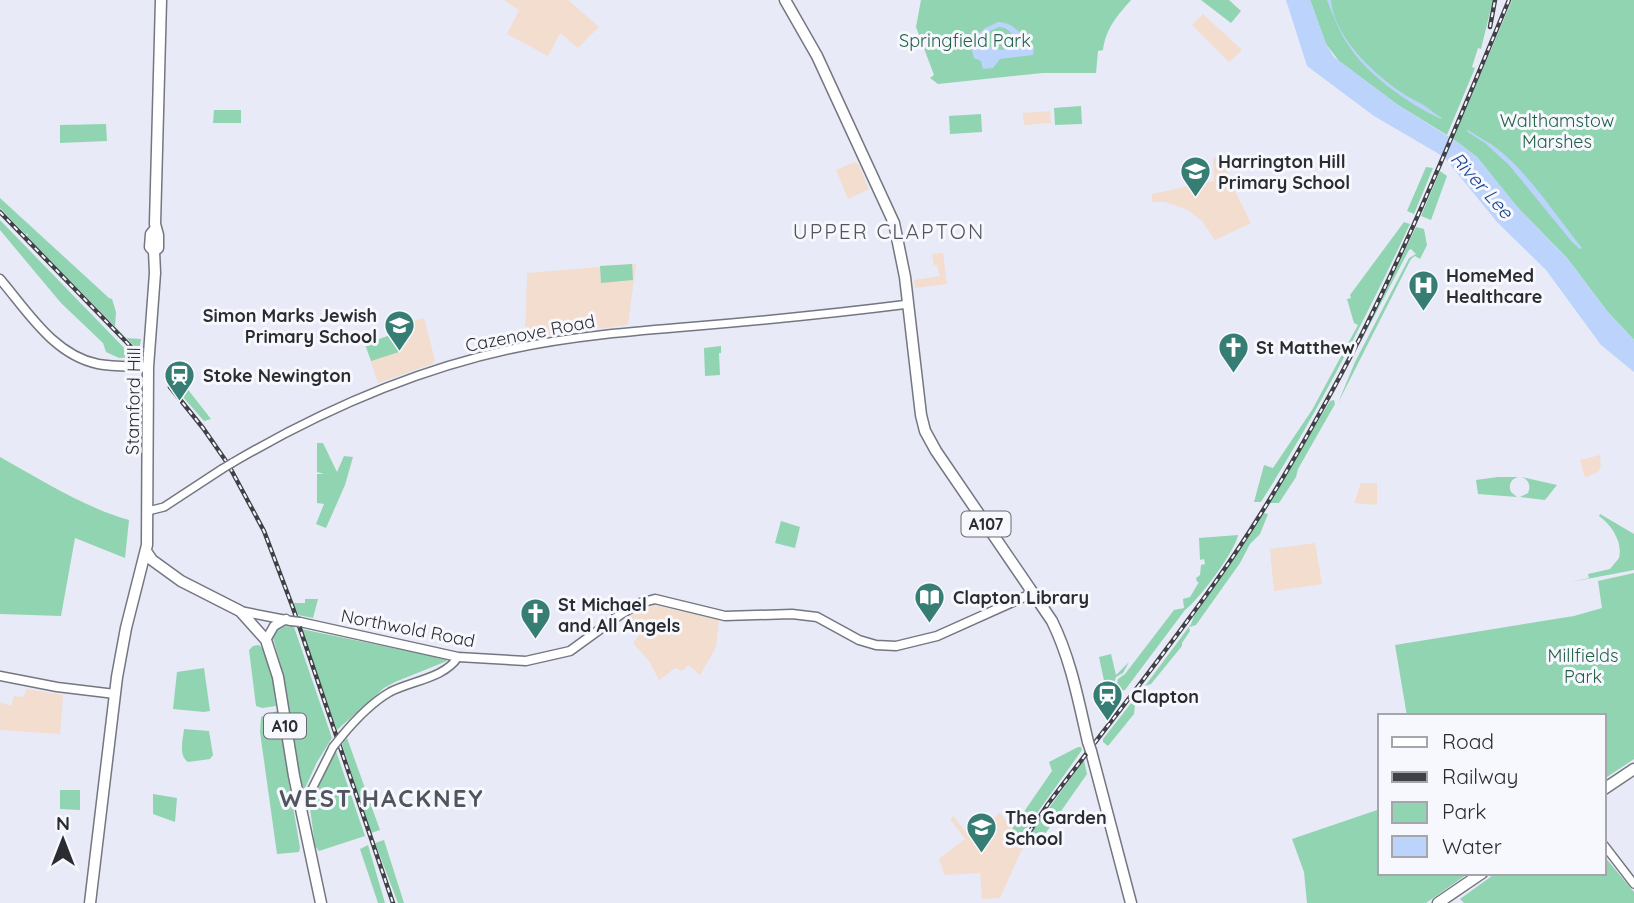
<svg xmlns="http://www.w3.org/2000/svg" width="1634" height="903" font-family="Quicksand,sans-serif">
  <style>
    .education { fill: #f2ddcf }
    .green { fill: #91d4b1 }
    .water { fill: #bcd4fc; fill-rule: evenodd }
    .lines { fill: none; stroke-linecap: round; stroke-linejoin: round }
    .stream { stroke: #bcd4fc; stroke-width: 2 }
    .tertiary-casing { stroke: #747680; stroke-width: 10 }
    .secondary-casing { stroke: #747680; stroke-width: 11 }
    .primary-casing { stroke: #747680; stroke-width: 13 }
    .trunk-casing { stroke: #747680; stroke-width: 13 }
    .tertiary { stroke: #fff; stroke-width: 7 }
    .secondary { stroke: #fff; stroke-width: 8 }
    .primary { stroke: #fff; stroke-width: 10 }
    .trunk { stroke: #fff; stroke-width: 10 }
    .rail-casing { stroke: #404147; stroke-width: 4.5 }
    .rail { stroke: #f7f8fd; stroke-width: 2; stroke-dasharray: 5; stroke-linecap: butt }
    .tertiary-bridge-casing { stroke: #747680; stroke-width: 10; stroke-linecap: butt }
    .secondary-bridge-casing { stroke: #747680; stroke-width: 11; stroke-linecap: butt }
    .trunk-bridge-casing { stroke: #747680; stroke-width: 13; stroke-linecap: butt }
    .tertiary-bridge { stroke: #fff; stroke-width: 7 }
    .secondary-bridge { stroke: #fff; stroke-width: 8 }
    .trunk-bridge { stroke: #fff; stroke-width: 10 }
    .labels { text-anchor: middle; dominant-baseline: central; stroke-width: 6; stroke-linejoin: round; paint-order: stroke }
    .shield { fill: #f7f8fd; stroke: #68696e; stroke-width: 2 }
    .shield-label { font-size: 16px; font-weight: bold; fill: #2b2c31 }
    .park-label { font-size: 18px; fill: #226045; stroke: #f7f8fd }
    .poi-label { font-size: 18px; font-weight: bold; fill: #2b2c31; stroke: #f7f8fd; text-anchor: start }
    .street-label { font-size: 18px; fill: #2b2c31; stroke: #f7f8fd }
    .water-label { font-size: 19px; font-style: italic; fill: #18438d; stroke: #f7f8fd }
    .quarter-label { font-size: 21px; letter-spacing: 2px; fill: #52545e; stroke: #f7f8fd }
    .district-label { font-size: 24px; font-weight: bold; letter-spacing: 2px; fill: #52545e; stroke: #f7f8fd }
  </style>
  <rect width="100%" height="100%" fill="#e8eaf7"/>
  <!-- education -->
  <path class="education" d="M504 0H568L599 27 578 48 560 33 548 56 507 34 519 10Z
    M1203 14 1242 50 1229 62 1192 25Z
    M1050 111 1051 123 1024 125 1023 113Z
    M1218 157 1230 176 1228 177 1251 223 1215 240 1202 221 1188 210 1165 202H1152V194L1214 181 1213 158Z
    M854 162 858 164 869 189 848 199 836 170Z
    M943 253 947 284 915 288 914 280 940 276 937 265H934L932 254Z
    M636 264 628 325 525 338 527 273Z
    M424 318 435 360 432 364 378 383 365 344 393 334V325Z
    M1600 455 1601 465 1599 471 1585 478 1580 460Z
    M1361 483H1377V505L1354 503Z
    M1315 543 1322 584 1274 591 1270 549Z
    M654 605 719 620 716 647 700 675 688 665 682 671 675 668 659 680 649 661 633 643 640 634 639 629 630 616Z
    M27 689 63 695 60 734 0 730V702L11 706 14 696 23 697Z
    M1000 813 1012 829 1027 842V846L1023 847 1000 898 982 899 980 873 945 875 939 859 965 839 950 819 953 816 969 836Z"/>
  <!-- green -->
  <path class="green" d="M921 0H1131C1117 16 1106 28 1103 50L1098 51 1096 73H1043L938 84 930 78 934 75 916 27Z
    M1201 0H1229L1241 11 1231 23Z
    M1310 0H1493L1481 49 1478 48 1472 67 1475 68 1447 135 1398 105 1339 61 1326 44Z
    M1512 0H1634V340L1607 311 1567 258 1518 208 1477 157 1453 139Z
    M1081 106 1082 124 1055 125 1054 108Z
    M214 110H241V123H213Z
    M981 114 982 132 950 134 949 116Z
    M106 124 107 141 60 143V125Z
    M1426 167 1433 168 1414 214 1407 211Z
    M1440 171 1447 176 1431 220 1421 216Z
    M0 198 109 298 112 299 116 312 115 327 126 338 141 339 139 351 27 237 28 233 26 235 0 208Z
    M0 220 133 357 119 358 106 352 103 343 61 303 0 230Z
    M1404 222 1410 224C1365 320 1315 417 1261 502H1254L1264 465 1273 468 1312 410 1358 325 1354 323 1347 299 1351 298 1350 295Z
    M1416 227 1424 229 1427 245 1420 259 1415 256 1411 259 1338 403 1355 362 1409 258 1416 254 1411 249 1409 250 1359 345Z
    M632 264 633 280 601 283 600 266Z
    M393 334 399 352 371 361 365 344Z
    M721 346V353H719L720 375 705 376 704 348Z
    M175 373 211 419 204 421 183 397 185 394 171 376Z
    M1334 400 1335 404 1298 469 1296 477 1279 503H1269L1330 401Z
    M317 443H323L337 472 344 456 353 457 345 485 326 528 316 524 324 504 317 503V474H324L317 472Z
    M0 457C42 480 83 507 129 520L125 558 75 538 61 616 0 614Z
    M1498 477H1518C1511 479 1508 485 1511 492L1517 497 1478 494 1476 480Z
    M1522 477 1557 485 1545 500 1520 497 1528 493C1531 486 1529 480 1522 477Z
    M1263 513 1268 514 1260 534 1250 544 1240 563 1196 625 1189 627 1190 631 1182 643V646L1151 684 1145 686 1191 624 1194 616Z
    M1600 514 1634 534V570L1571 582 1589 578 1588 574 1610 569 1619 558C1623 543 1612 525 1599 516Z
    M781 521 800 527 795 548 775 543Z
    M1238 535C1235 552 1197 602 1185 610L1125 690 1115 692 1118 679 1125 674 1174 610 1184 608 1183 599 1190 597 1199 582H1197L1196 578 1200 575 1201 565 1205 564 1204 559 1200 560 1199 538Z
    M1634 573V759L1604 779V716H1407L1395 645 1574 616 1602 608 1598 581Z
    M305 599H318L313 618 298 615 293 603H305Z
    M285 626 294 627 332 738 317 762 301 797 282 670 273 638 276 631Z
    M301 629 446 659 447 661 395 682 384 688 337 730Z
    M259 645C273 657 273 688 276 706L262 708 256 706 249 650 253 646Z
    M1111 654 1116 675 1129 662 1123 673 1116 677 1111 693 1102 696 1106 690 1099 657Z
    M204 668 210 711 204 712 173 709 177 672Z
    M1132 702 1135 705 1134 714 1108 746 1103 742V739Z
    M277 711 300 848 299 852 277 854 260 732 261 717Z
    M184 729 209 731 213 755 210 759 188 762C178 755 183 740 184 729Z
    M347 738 380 830 371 833 342 744Z
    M1078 747H1081L1082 750 1020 837 1012 829 1052 771 1049 762Z
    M336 751 365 836 319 851 315 846 310 808 323 776Z
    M1084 760 1087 774 1038 844 1025 845V841Z
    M60 790H80V810L60 809Z
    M153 794 177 798 175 822 153 814Z
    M1380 809V873H1469L1426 903H1307L1304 872 1292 839Z
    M384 840 404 903H398L375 843Z
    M368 845 385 903H378L360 849Z
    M1604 856 1634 892V903H1464L1460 899 1496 873H1604Z"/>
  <!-- water -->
  <path class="water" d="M1286 0H1310L1326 44 1334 57 1398 105 1459 143 1477 157 1518 208 1567 258 1607 311 1634 340V372L1601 345 1546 270 1497 222 1444 157 1374 116 1307 66Z
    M1327 0H1331C1334 41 1385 86 1420 103 1428 107 1434 114 1442 118L1441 119C1412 106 1369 76 1351 49 1340 34 1334 17 1327 0Z
    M998 22C1017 23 1020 36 1034 47L1033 55 1000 59 993 68 983 69 981 61 974 58 971 47 973 39 985 28ZM999 27C1009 28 1011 32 1015 40L1012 46 1002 50 983 46 990 31Z
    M1486 141C1522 162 1555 215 1582 248L1580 249 1572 242 1509 165 1485 143Z"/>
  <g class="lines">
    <!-- stream -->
    <path class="stream" d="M1468 131 1485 142"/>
    <defs>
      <path id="tertiary" d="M232 463C319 412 414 370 512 349 573 336 635 331 697 326 768 320 838 313 909 304
        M148 511 164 507 222 469
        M341 737C355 720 371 703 390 692 411 681 445 678 458 657
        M302 809 333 747
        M1604 845 1634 884"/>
      <path id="secondary" d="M0 279C28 312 54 355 98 364 114 367 132 366 148 367
        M240 611 291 621
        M300 622 458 657 526 661 570 651 621 614 640 603 655 599 725 616 792 614 817 617 859 640 876 645 896 646 937 636 1033 593
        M266 640 274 626 286 619
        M0 676 57 687 115 694"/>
      <path id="primary" d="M1604 789 1634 769
        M1438 903 1482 873"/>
      <path id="trunk" d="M785 0 817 56 894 223 905 277 921 415 925 431 936 451 1052 621C1071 660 1078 699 1088 742
        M154 251 158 248V235L155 224 161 0
        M146 551 152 560 181 581 240 611 266 640 278 677 294 776 321 903
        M1091 751 1131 903
        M90 903 117 677 126 628 147 545 148 367 155 273 154 251 150 247 151 234 155 229"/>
    </defs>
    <!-- tertiary casing -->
    <use href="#tertiary" class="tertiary-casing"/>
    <!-- secondary casing -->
    <use href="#secondary" class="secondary-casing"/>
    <!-- primary casing -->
    <use href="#primary" class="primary-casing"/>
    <!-- trunk casing -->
    <use href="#trunk" class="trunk-casing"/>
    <!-- tertiary -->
    <use href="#tertiary" class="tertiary"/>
    <!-- secondary -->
    <use href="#secondary" class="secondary"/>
    <!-- primary -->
    <use href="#primary" class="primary"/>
    <!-- trunk -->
    <use href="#trunk" class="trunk"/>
    <defs>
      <path id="rail" d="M1490 27 1495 0
        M0 212 137 353
        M170 387 203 428 228 464 264 531 293 608 393 903
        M1024 840 1048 804C1103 731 1161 659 1214 584 1254 528 1289 469 1322 409 1396 278 1451 138 1509 0"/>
    </defs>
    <!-- rail casing -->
    <use href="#rail" class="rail-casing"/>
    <!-- rail -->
    <use href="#rail" class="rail"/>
    <defs>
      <path id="tertiary-bridge" d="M222 469 232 463
        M333 747 341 737"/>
      <path id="secondary-bridge" d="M291 621 300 622"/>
      <path id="trunk-bridge" d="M1088 742 1091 751"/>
    </defs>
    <!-- tertiary-bridge casing -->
    <use href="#tertiary-bridge" class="tertiary-bridge-casing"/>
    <!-- secondary-bridge casing -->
    <use href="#secondary-bridge" class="secondary-bridge-casing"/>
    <!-- trunk-bridge casing -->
    <use href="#trunk-bridge" class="trunk-bridge-casing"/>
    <!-- tertiary-bridge -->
    <use href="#tertiary-bridge" class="tertiary-bridge"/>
    <!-- secondary-bridge -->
    <use href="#secondary-bridge" class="secondary-bridge"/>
    <!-- trunk-bridge -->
    <use href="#trunk-bridge" class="trunk-bridge"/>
  </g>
  <!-- icons -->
  <defs>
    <symbol id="school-pin" viewBox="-11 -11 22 30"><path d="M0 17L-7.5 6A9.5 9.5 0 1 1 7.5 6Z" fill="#367d74" stroke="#f7f8fd"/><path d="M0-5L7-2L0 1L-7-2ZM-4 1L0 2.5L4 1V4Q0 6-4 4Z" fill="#fff"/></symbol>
    <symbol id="hospital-pin" viewBox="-11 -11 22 30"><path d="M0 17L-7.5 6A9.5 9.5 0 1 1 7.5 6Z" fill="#367d74" stroke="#f7f8fd"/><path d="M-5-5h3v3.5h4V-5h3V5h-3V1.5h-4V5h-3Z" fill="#fff"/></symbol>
    <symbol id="church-pin" viewBox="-11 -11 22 30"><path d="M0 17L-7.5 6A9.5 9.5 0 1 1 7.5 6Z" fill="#367d74" stroke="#f7f8fd"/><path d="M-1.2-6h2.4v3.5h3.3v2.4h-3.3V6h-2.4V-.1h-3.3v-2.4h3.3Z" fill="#fff"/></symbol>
    <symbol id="station-pin" viewBox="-11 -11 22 30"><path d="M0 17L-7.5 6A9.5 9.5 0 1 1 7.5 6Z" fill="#367d74" stroke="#f7f8fd"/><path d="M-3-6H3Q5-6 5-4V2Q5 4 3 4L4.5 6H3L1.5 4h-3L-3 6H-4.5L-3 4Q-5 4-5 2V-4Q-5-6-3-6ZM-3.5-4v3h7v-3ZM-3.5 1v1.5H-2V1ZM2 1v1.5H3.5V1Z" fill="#fff"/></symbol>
    <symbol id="library-pin" viewBox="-11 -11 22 30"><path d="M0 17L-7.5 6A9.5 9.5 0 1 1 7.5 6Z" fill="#367d74" stroke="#f7f8fd"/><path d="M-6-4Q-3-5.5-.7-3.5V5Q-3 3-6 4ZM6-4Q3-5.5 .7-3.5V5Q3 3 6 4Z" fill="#fff"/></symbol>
  </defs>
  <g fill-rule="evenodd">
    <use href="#school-pin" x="1178" y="154" width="35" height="47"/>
    <use href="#hospital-pin" x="1406" y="268" width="35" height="47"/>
    <use href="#school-pin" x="382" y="308" width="35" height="47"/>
    <use href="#church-pin" x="1216" y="330" width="35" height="47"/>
    <use href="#station-pin" x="162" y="358" width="35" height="47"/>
    <use href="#library-pin" x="912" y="580" width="35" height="47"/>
    <use href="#church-pin" x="518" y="596" width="35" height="47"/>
    <use href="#station-pin" x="1090" y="678" width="35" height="47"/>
    <use href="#school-pin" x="964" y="810" width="35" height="47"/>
  </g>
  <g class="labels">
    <!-- shield labels -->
    <g class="shield">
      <rect x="961.5" y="511.5" width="49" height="25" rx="5"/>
      <rect x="264" y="713.5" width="42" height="25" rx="5"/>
    </g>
    <g class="shield-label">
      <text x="986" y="524">A107</text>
      <text x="285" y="726">A10</text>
    </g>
    <!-- park labels -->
    <g class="park-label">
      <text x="965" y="40">Springfield Park</text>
      <text x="1557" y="120">Walthamstow<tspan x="1557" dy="21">Marshes</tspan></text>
      <text x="1583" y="655">Millfields<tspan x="1583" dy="21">Park</tspan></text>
    </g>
    <!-- poi labels -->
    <g class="poi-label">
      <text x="1218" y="161">Harrington Hill<tspan x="1218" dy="21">Primary School</tspan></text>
      <text x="1446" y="275">HomeMed<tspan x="1446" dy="21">Healthcare</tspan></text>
      <text x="377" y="315" text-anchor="end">Simon Marks Jewish<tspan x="377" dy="21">Primary School</tspan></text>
      <text x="1256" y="347">St Matthew</text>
      <text x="203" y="375">Stoke Newington</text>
      <text x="953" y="597">Clapton Library</text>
      <text x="558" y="604">St Michael<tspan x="558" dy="21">and All Angels</tspan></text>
      <text x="1131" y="696">Clapton</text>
      <text x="1005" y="817">The Garden<tspan x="1005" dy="21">School</tspan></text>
    </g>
    <!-- street labels -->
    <g class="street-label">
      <text transform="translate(530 333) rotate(-11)">Cazenove Road</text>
      <text transform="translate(133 401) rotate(-89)">Stamford Hill</text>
      <text transform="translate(408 628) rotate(11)">Northwold Road</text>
    </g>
    <!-- water labels -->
    <g class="water-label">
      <text transform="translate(1482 185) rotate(48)">River Lee</text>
    </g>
    <!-- quarter labels -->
    <g class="quarter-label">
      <text x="889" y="231">UPPER CLAPTON</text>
    </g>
    <!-- district labels -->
    <g class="district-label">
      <text x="382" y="798">WEST HACKNEY</text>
    </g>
  </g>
  <!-- legend -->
  <rect x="1378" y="714" width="228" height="161" fill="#f7f8fd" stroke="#a5a6ab" stroke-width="2"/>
  <rect x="1392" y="737" width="35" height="10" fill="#ffffff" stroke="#a5a6ab" stroke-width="2"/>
  <text x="1442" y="749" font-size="21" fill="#2b2c31">Road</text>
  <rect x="1392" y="772" width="35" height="10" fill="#404147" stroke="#a5a6ab" stroke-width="2"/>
  <text x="1442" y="784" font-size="21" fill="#2b2c31">Railway</text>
  <rect x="1392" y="802" width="35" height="21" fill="#91d4b1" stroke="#a5a6ab" stroke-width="2"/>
  <text x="1442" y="819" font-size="21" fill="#2b2c31">Park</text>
  <rect x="1392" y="836" width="35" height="21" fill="#bcd4fc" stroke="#a5a6ab" stroke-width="2"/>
  <text x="1442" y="854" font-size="21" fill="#2b2c31">Water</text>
  <!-- north arrow -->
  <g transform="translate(63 840)" stroke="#f7f8fd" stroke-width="5" paint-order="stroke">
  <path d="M0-5L12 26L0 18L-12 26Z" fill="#2b2c31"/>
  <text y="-10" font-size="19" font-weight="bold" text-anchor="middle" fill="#2b2c31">N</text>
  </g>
</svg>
